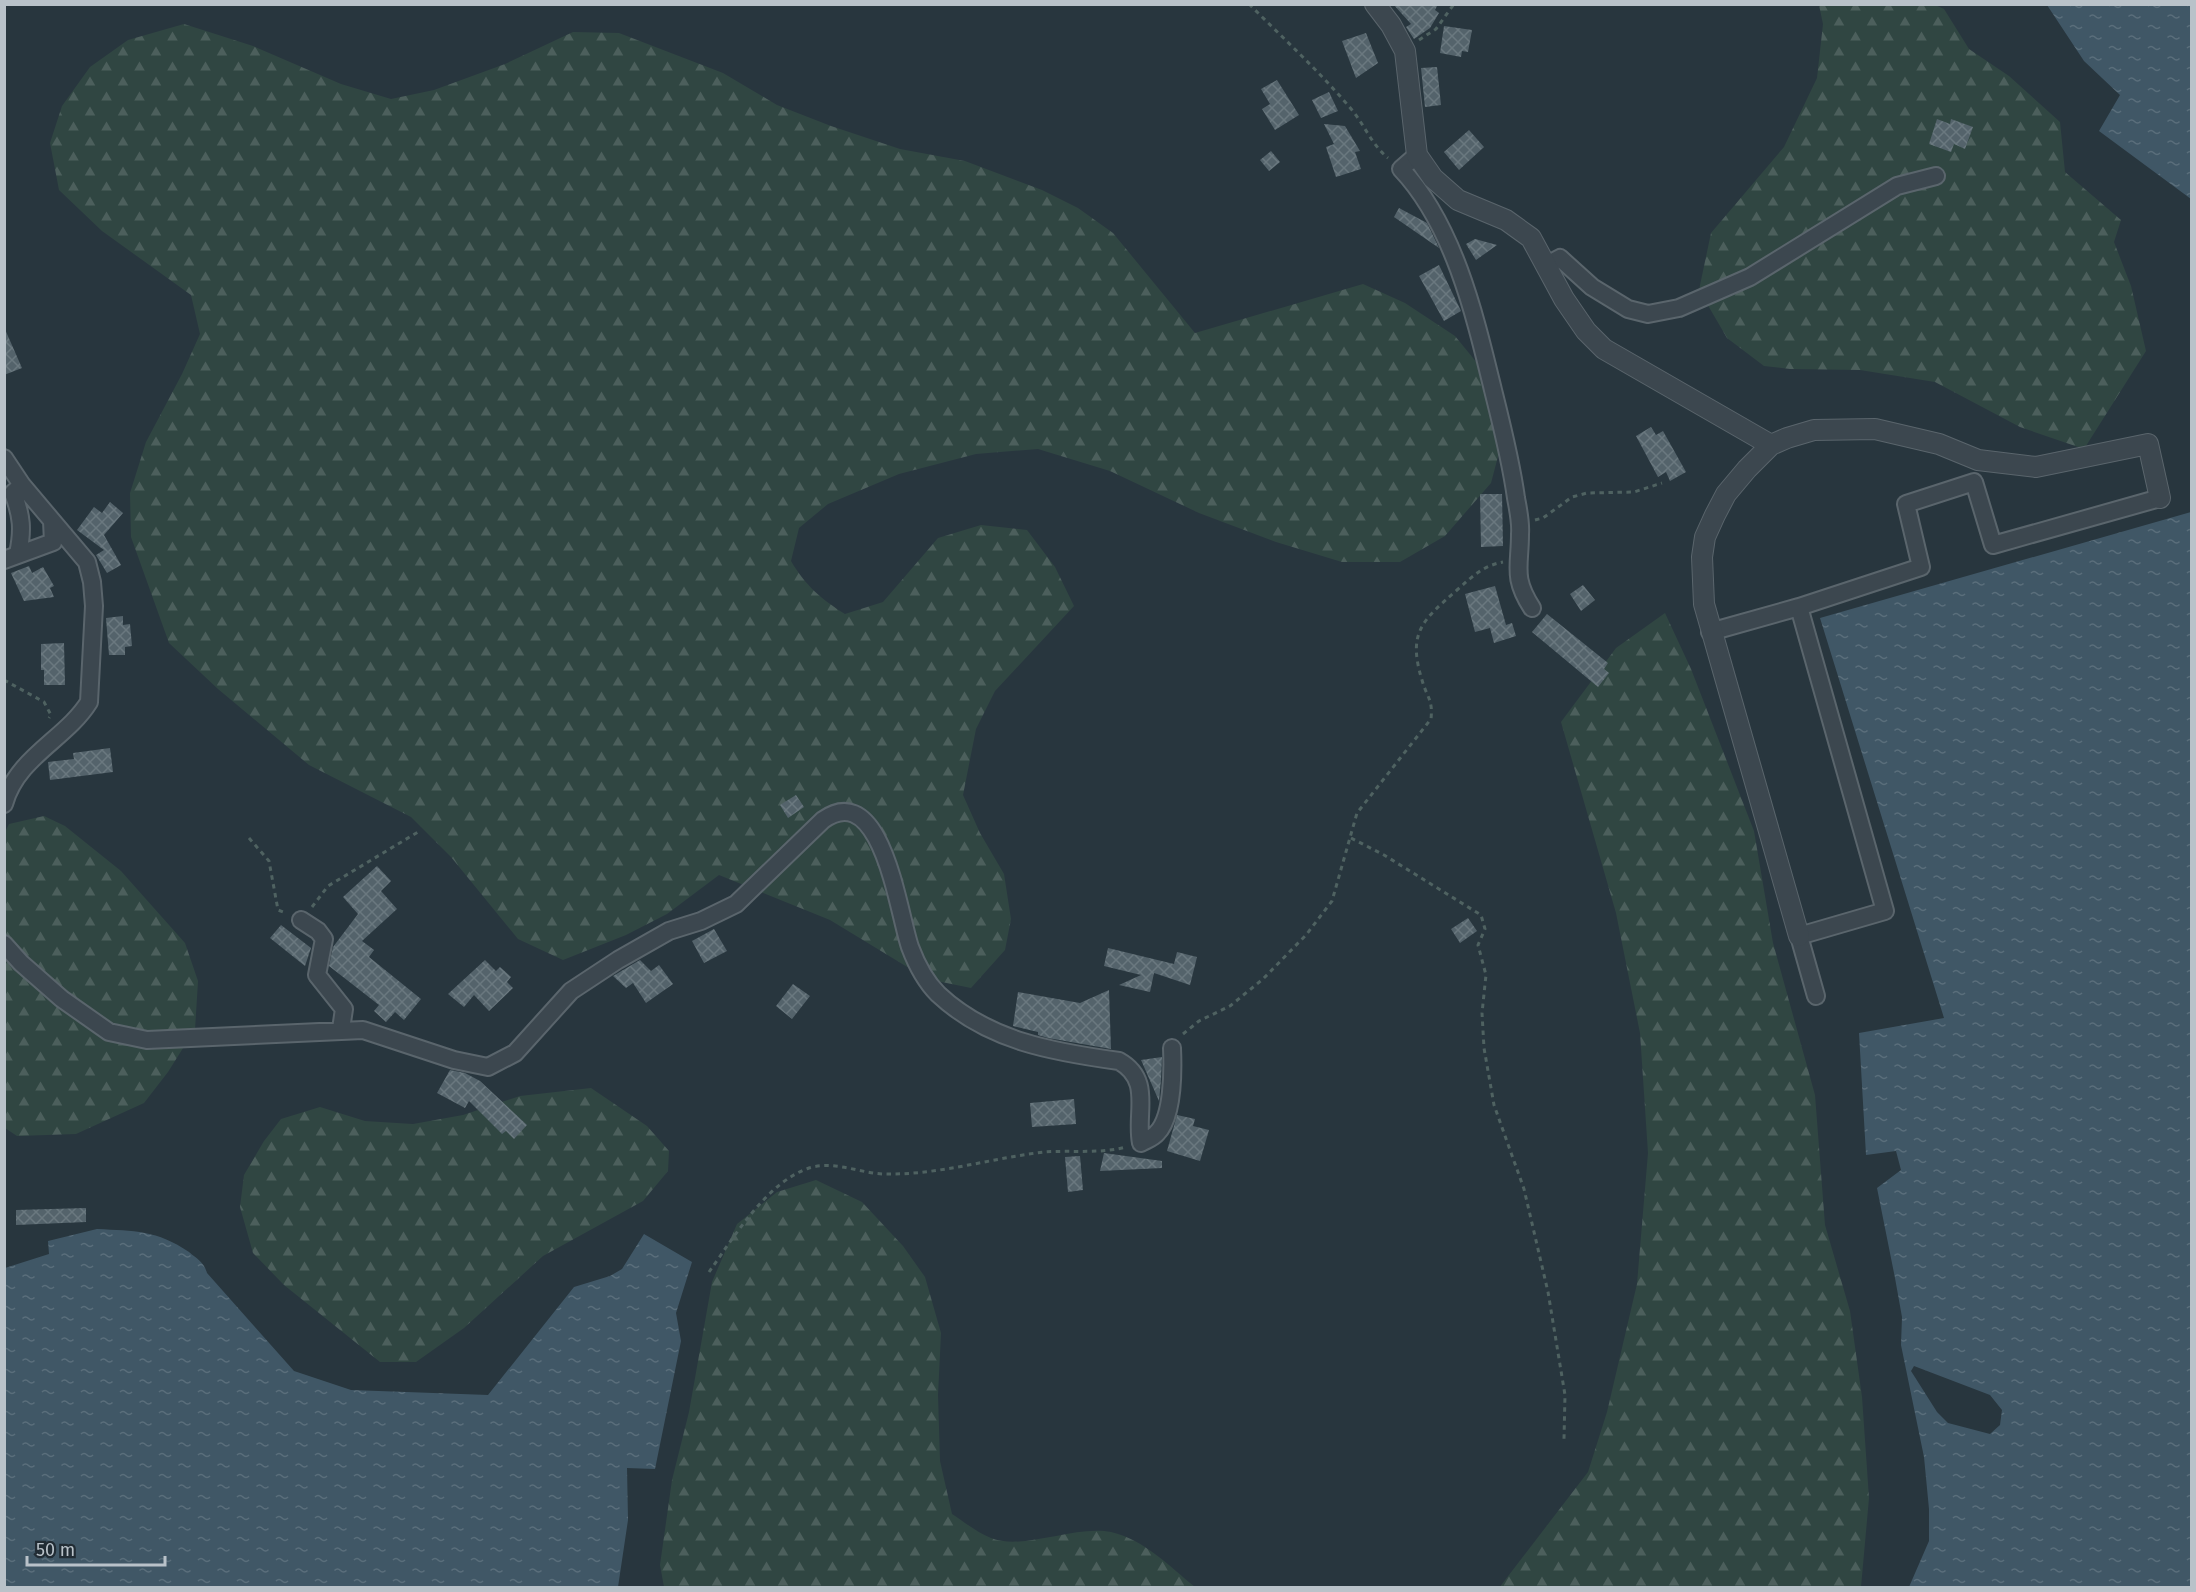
<svg xmlns="http://www.w3.org/2000/svg" width="2196" height="1592" font-family="'Fira Sans',sans-serif">
  <style>
    .forest { fill: url(#forest-firs) }
    .water { fill: url(#water-ripples); fill-rule: evenodd }
    .building { fill: url(#building-cross-hatch) }
    .lines { fill: none; stroke-linecap: round; stroke-linejoin: round }
    .minor-casing { stroke: #5a656c; stroke-width: 20 }
    .tertiary-casing { stroke: #5a656c; stroke-width: 22 }
    .path { stroke: #4f6261; stroke-width: 3; stroke-dasharray: 4.5 4.5; stroke-linecap: butt }
    .minor { stroke: #3c474f; stroke-width: 16 }
    .tertiary { stroke: #3c474f; stroke-width: 20 }
  </style>
  <defs>
    <pattern id="forest-firs" width="22" height="20" patternUnits="userSpaceOnUse" patternTransform="scale(1.5)"><rect width="22" height="20" fill="#304642"/><path d="M5 1l3.5 6h-7zM16 11l3.5 6h-7z" fill="#4c5f5c"/></pattern>
    <pattern id="water-ripples" width="26" height="14" patternUnits="userSpaceOnUse" patternTransform="scale(1.5)"><rect width="26" height="14" fill="#405766"/><path d="M2 4q2-2 4 0t4 0M15 11q2-2 4 0t4 0" fill="none" stroke="#5a6e7b"/></pattern>
    <pattern id="building-cross-hatch" width="8" height="8" patternUnits="userSpaceOnUse" patternTransform="scale(1.5)"><rect width="8" height="8" fill="#54636b"/><path d="M0 0l8 8M0 8l8-8" fill="none" stroke="#6a787f"/></pattern>
  </defs>
  <rect width="100%" height="100%" fill="#28363e"/>
  <!-- forest -->
  <path class="forest" d="M1819 5H1935L1944 9 1969 49 2009 76 2060 122 2065 172 2121 220 2114 242 2131 286 2146 351 2084 449 2020 427 1935 382 1860 370 1790 369 1764 366 1727 338 1699 290 1711 233 1784 147 1817 78 1823 24Z
    M184 24 253 46 341 84 391 99 434 90 505 64 573 32 619 33 723 73 777 105 831 126 900 149 965 161 1042 190 1078 208 1113 233 1195 333 1363 284 1405 303 1455 336 1491 380 1505 430 1491 483 1445 536 1400 562H1342L1276 542 1199 513 1110 471 1038 449 976 454 899 474 828 504 799 528 791 561C805 585 821 599 845 614L883 602 938 538 981 525 1027 530 1055 567 1074 606 995 691 976 729 963 795 980 833 1004 874 1011 919 1005 950 971 988 927 979 830 920 719 875 667 914 626 935 563 960 518 939 451 857 411 817 309 765 218 689 169 643 131 537 130 493 146 442 182 374 200 334 191 295 102 231 59 190 50 143 62 106 90 67 128 40Z
    M1665 613 1691 669 1754 831 1773 943 1815 1095 1825 1225 1850 1311 1862 1397 1869 1498 1861 1587 1499 1588 1588 1472 1607 1412 1637 1284 1648 1153 1640 1033 1616 913 1561 722 1616 648Z
    M44 816 65 826 121 871 185 943 198 981 195 1029 168 1072 144 1103 76 1134 17 1136 5 1128V832L9 824Z
    M591 1088 647 1126 669 1151 668 1171 643 1201 543 1256 464 1328 416 1362H380L284 1285 253 1253 240 1207 244 1175 264 1141 281 1119 320 1107 365 1121 413 1124 463 1115 520 1096Z
    M816 1180 862 1202 903 1246 925 1277 941 1333 938 1395 940 1461 952 1514C964 1522 978 1533 991 1538 1023 1551 1074 1525 1111 1532 1145 1540 1169 1566 1195 1587H664L660 1565 672 1480 689 1412 712 1282 737 1224 777 1192Z"/>
  <!-- water -->
  <path class="water" d="M2047 5H2191V199L2099 131 2120 95 2084 61Z
    M2191 512V1587H1909L1929 1541V1509L1924 1457 1901 1345 1902 1317 1895 1278 1877 1188 1901 1170 1896 1151 1866 1155 1859 1033 1944 1018 1820 618ZM1914 1366 1990 1395 2002 1410 2000 1425 1990 1434 1948 1423 1937 1412 1911 1371Z
    M97 1229C134 1231 157 1230 189 1252 197 1259 204 1262 207 1273L294 1371 351 1390 488 1395 574 1287 610 1276 622 1269 644 1234 692 1262 676 1313 681 1341 655 1469 627 1468 628 1520 618 1587H5V1268L49 1254 48 1241Z"/>
  <!-- building -->
  <path class="building" d="M1393 4H1438L1435 10 1439 13 1430 28 1414 39 1406 27 1411 24Z
    M1444 26 1472 30 1468 52 1462 51 1461 57 1440 53Z
    M1366 33 1378 63 1356 78 1342 41Z
    M1437 67 1441 105 1425 107 1421 68Z
    M1277 80 1299 115 1275 130 1262 109 1270 104 1261 89Z
    M1329 92 1338 111 1321 118 1312 100Z
    M1937 119 1950 124 1951 119 1973 127 1965 149 1954 144 1951 152 1929 144Z
    M1324 124 1345 126 1360 151 1355 152 1361 169 1336 177 1326 147 1334 144Z
    M1469 130 1484 147 1459 170 1444 152Z
    M1271 151 1280 162 1269 171 1260 160Z
    M1399 208 1427 223 1439 248 1394 217Z
    M1475 239 1497 245 1476 260 1466 244Z
    M1439 265 1461 311 1444 321 1419 276Z
    M4 327 22 368 4 375Z
    M1651 427 1656 435 1663 431 1686 472 1670 481 1666 472 1658 477 1636 436Z
    M1480 494H1502L1503 546 1481 547Z
    M110 502 123 513 104 535 121 565 107 573 96 555 104 550 77 530 94 507 102 513Z
    M29 566 32 573 43 567 54 586 50 588 54 597 24 601 11 573Z
    M1583 585 1595 600 1581 611 1570 594Z
    M1495 586 1506 625 1512 623 1516 636 1494 643 1490 628 1475 632 1465 594Z
    M1547 614 1608 663 1604 669 1609 673 1598 687 1532 632Z
    M123 616V625L130 624 132 646 125 647V655H109L106 618Z
    M64 643 65 685H44V670H41V644Z
    M110 748 113 772 50 780 48 762 74 759 73 753Z
    M796 795 804 807 788 818 780 805Z
    M377 866 391 881 381 891 397 909 362 941 374 950 369 957 421 999 404 1020 395 1012 386 1022 374 1011 379 1005 329 966 333 947 358 914 343 897Z
    M1468 918 1477 931 1460 943 1451 929Z
    M281 925 311 948 305 966 270 938Z
    M714 929 727 951 704 963 692 941Z
    M1108 948 1174 964 1177 952 1197 957 1190 985 1154 973 1150 992 1119 985 1141 975 1104 966Z
    M485 960 496 971 500 967 511 977 507 982 513 988 489 1011 474 995 464 1007 448 994Z
    M640 960 651 971 659 965 673 984 646 1003 633 983 626 988 613 976Z
    M793 984 810 996 792 1019 776 1006Z
    M1109 990 1111 1049 1048 1038 1038 1035V1032L1013 1026 1018 992 1080 1003Z
    M1162 1057 1161 1080 1159 1101 1141 1060Z
    M450 1070 465 1073 480 1081 527 1125 514 1139 506 1131 502 1134 469 1101 465 1108 437 1093Z
    M1074 1099 1076 1124 1032 1127 1030 1103Z
    M1177 1115 1195 1119 1193 1126 1209 1130 1200 1161 1167 1151Z
    M1104 1153 1162 1161V1168L1100 1171Z
    M1080 1156 1083 1190 1068 1192 1065 1157Z
    M86 1208V1222L16 1225V1210Z"/>
  <g class="lines">
    <defs>
      <path id="minor" d="M1417 155 1401 169C1454 225 1475 316 1493 390 1502 426 1511 461 1516 498 1518 509 1521 522 1520 534 1520 567 1512 577 1532 608
        M1547 265 1560 258 1592 287 1628 309 1648 314 1679 308 1750 277 1897 186 1936 176
        M4 458 22 485 87 562 92 582 94 606 89 702C66 739 17 757 4 804
        M18 554C23 530 22 516 13 493L22 485
        M4 560 53 542 52 521
        M1799 607 1885 911 1799 936 1816 996
        M1710 632 1799 607 1921 567 1906 504 1974 482 1993 545 2160 498
        M301 920 318 931 324 939 317 975 344 1009 341 1029
        M4 944 21 963 62 999 109 1032 147 1040 363 1030 454 1060 488 1067 515 1053 571 991 618 960 669 931 701 921 736 904 823 820C882 778 898 912 910 947 916 963 925 981 938 994 988 1041 1053 1052 1119 1061 1153 1080 1135 1113 1141 1143 1146 1140 1153 1138 1157 1133 1173 1117 1173 1071 1172 1048"/>
      <path id="tertiary" d="M1375 4 1391 25 1405 51 1417 155 1433 178 1458 200 1506 220 1531 238 1564 299 1586 331 1604 349 1771 445
        M1799 936 1704 604 1702 557 1705 537 1715 515 1726 494 1747 469 1771 445 1787 438 1814 430 1875 429 1939 444 1978 460 2036 467 2148 444 2160 498"/>
    </defs>
    <!-- minor casing -->
    <use href="#minor" class="minor-casing"/>
    <!-- tertiary casing -->
    <use href="#tertiary" class="tertiary-casing"/>
    <!-- path -->
    <path class="path" d="M1249 4C1284 39 1320 72 1352 110 1365 126 1372 145 1388 158
      M1419 40 1436 29 1454 4
      M1535 520 1543 518 1572 497 1587 493 1634 492 1662 483
      M4 680 44 702 51 715 49 718
      M249 838 269 861 278 910 286 913
      M1351 838 1384 855 1481 915 1485 929 1478 945 1486 975 1482 1013 1484 1048 1494 1105 1524 1189 1548 1292 1565 1395 1564 1439
      M312 907 328 886 418 832
      M1183 1034 1199 1021 1230 1006 1263 979 1306 935 1332 901 1357 813 1431 719C1433 699 1427 698 1422 680 1407 632 1423 620 1457 590 1472 577 1482 566 1503 562
      M709 1272C734 1237 767 1182 809 1168 835 1160 861 1174 886 1174 939 1175 992 1158 1044 1152 1071 1150 1101 1154 1126 1147"/>
    <!-- minor -->
    <use href="#minor" class="minor"/>
    <!-- tertiary -->
    <use href="#tertiary" class="tertiary"/>
  </g>
  <!-- border -->
  <rect width="2196" height="1592" fill="none" stroke="#b9c2c9" stroke-width="12"/>
  <!-- scale -->
  <path d="M27 1556v9h138v-9" fill="none" stroke="#b9c2c9" stroke-width="3"/>
  <text x="36" y="1556" font-size="18" fill="#b9c2c9" stroke="#212c34" stroke-width="4.5" paint-order="stroke">50 m</text>
</svg>
